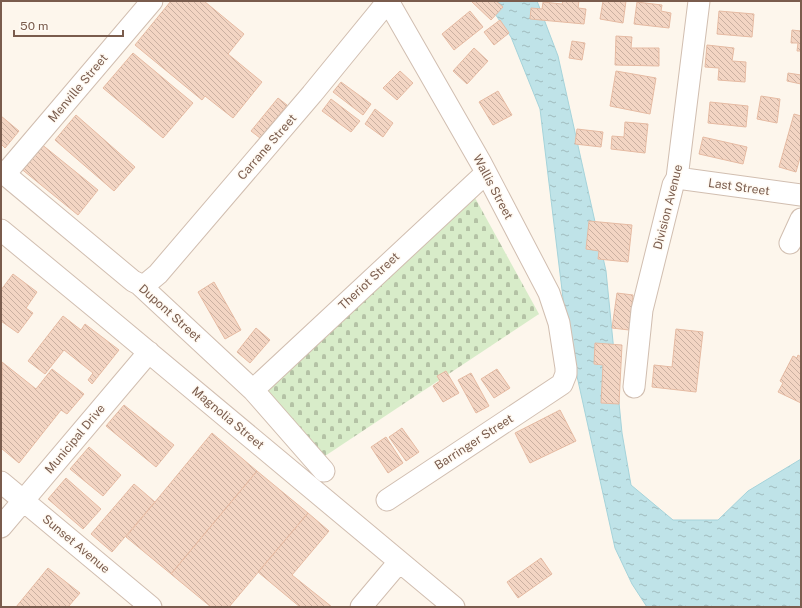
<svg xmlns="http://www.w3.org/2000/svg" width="802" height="608" font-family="'Public Sans',sans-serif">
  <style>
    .cemetery { fill: url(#cemetery-stones) }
    .water { fill: url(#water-ripples); stroke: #a5d3da }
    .building { fill: url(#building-back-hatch); stroke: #e6bba3 }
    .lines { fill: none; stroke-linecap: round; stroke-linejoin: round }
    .minor-casing { stroke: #d1beb0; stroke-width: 23 }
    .minor { stroke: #fff; stroke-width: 21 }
    .labels { text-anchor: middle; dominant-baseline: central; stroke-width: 3; stroke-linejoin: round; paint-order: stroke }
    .street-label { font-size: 12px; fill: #7a5c4d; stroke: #fffaf3 }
  </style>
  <defs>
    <pattern id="cemetery-stones" width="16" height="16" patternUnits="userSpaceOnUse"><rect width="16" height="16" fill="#d8ecc9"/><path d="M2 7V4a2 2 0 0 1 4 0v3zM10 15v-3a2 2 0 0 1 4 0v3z" fill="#b4c2a5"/></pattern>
    <pattern id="water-ripples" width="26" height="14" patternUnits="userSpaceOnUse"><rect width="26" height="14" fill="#bfe3e8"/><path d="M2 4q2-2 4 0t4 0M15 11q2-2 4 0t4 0" fill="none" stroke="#a0bbbe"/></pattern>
    <pattern id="building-back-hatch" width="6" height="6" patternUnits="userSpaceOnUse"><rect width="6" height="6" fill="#f3d5c3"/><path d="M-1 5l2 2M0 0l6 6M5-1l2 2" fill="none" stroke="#cab0a1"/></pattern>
  </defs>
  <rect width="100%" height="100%" fill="#fdf6ec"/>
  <!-- cemetery -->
  <path class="cemetery" d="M474 196 539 314 325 456 263 387Z"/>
  <!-- water -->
  <path class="water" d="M486 1H537L558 56 606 271 622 433 631 485 673 520H718L748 491 801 459V607H647L632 584 615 548 567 331 540 109 511 37Z"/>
  <!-- building -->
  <path class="building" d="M171 1H204L244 34 228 54 262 82 233 118 205 96 202 100 135 45Z
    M472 1H496L503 7 491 20 472 2Z
    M563 1H579L578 8 586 9 584 24 530 19 531 8 542 9 543 2 562 4Z
    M603 1H626L623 23 600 19Z
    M637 2 662 5 661 11 671 13 669 28 634 24Z
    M470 11 483 27 454 50 442 34Z
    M719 11 754 14 752 37 717 34Z
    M500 20 509 33 494 45 484 32Z
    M792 30 801 31V51H797L798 43H791Z
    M616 36 632 37 631 48H659V66L615 65Z
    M572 41 585 43 582 60 569 58Z
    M707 45 734 48 732 61 746 62 745 82 718 80 719 68 705 67Z
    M474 48 488 61 467 84 453 71Z
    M133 53 193 103 163 138 103 88Z
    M400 71 413 83 397 100 383 88Z
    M616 71 656 78 650 114 610 106Z
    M788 73 801 75V84L787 81Z
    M341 82 371 104 363 115 333 92Z
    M498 91 512 115 493 125 479 102Z
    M761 96 780 99 777 123 757 119Z
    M278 98 287 105 260 138 251 131Z
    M331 99 360 121 351 132 322 111Z
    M710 102 748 106 746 127 708 123Z
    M375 109 393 123 383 137 365 124Z
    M794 114 801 116V154L796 172 779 167Z
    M76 115 135 167 114 191 55 140Z
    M1 116 19 131 5 148 1 144Z
    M625 122 648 124 645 153 611 149 612 136 624 137Z
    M577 129 603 132 601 147 575 144Z
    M703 137 747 147 743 164 699 154Z
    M40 143 98 190 78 215 19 167Z
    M589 221 632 225 628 262 598 259 599 251 586 249Z
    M13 274 37 292 26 308 33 313 18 333 1 321V290Z
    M214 282 241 330 225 339 198 292Z
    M617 293 633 295 629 330 612 328Z
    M63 316 81 330 85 324 119 350 92 384 88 380 93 373 64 350 45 374 28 361Z
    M256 328 270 340 250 363 237 352Z
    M676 329 703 332 696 392 652 387 654 365 672 367Z
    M595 343 622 345 619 404 601 403 603 365 594 364Z
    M798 355 801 357V403L778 392 783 383 780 381 793 356 797 358Z
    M2 362 36 389 52 369 84 394 67 414 61 410 19 463 1 448Z
    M497 369 510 388 494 398 481 379Z
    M446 371 459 393 443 402 433 386 440 381 437 376Z
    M471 373 489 406 476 413 458 380Z
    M124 405 174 445 156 467 106 426Z
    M560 410 576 441 530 463 515 433Z
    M402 428 419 452 406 461 389 437Z
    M212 433 257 471 171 574 126 537Z
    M386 437 403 463 388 473 371 447Z
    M89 447 121 475 103 496 70 469Z
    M257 471 308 513 229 607H211L171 574Z
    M66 478 101 509 83 529 48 499Z
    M134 484 155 502 112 552 91 534Z
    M308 513 329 531 292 575 332 607H300L258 572Z
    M541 558 552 574 518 598 507 582Z
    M48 568 80 593 68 607H16Z"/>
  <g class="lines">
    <defs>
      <path id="minor" d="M1 171 133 281 139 284 253 390 324 471
        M5 174 152 1
        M677 178 801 195
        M1 230 98 310 454 607
        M790 243 801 219
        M139 284H146L158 274 312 94 388 1
        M634 387 642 310 673 185 677 178 699 1
        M253 390 486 173
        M1 482 151 607
        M387 500 562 384 566 374V368L559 323 549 293 481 163 388 1
        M1 527 149 352
        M361 607 399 562"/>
    </defs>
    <!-- minor casing -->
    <use href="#minor" class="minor-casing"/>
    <!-- minor -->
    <use href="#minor" class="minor"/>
  </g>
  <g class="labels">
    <!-- street labels -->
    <g class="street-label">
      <text transform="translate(78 88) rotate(-50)">Menville Street</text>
      <text transform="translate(267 147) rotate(-49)">Carrane Street</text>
      <text transform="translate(493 187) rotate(62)">Wallis Street</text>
      <text transform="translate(739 187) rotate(8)">Last Street</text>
      <text transform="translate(668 207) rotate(-76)">Division Avenue</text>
      <text transform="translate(369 281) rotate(-43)">Theriot Street</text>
      <text transform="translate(170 313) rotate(42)">Dupont Street</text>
      <text transform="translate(228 418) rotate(40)">Magnolia Street</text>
      <text transform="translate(75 439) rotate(-50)">Municipal Drive</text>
      <text transform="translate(474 442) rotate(-33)">Barringer Street</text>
      <text transform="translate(76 544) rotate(40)">Sunset Avenue</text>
    </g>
  </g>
  <!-- border -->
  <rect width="802" height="608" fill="none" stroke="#7a5c4d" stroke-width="4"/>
  <!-- scale -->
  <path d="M14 30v6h109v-6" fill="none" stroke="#7a5c4d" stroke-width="2"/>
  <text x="20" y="30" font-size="12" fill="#7a5c4d" stroke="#fffaf3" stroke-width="3" paint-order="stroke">50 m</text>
</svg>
